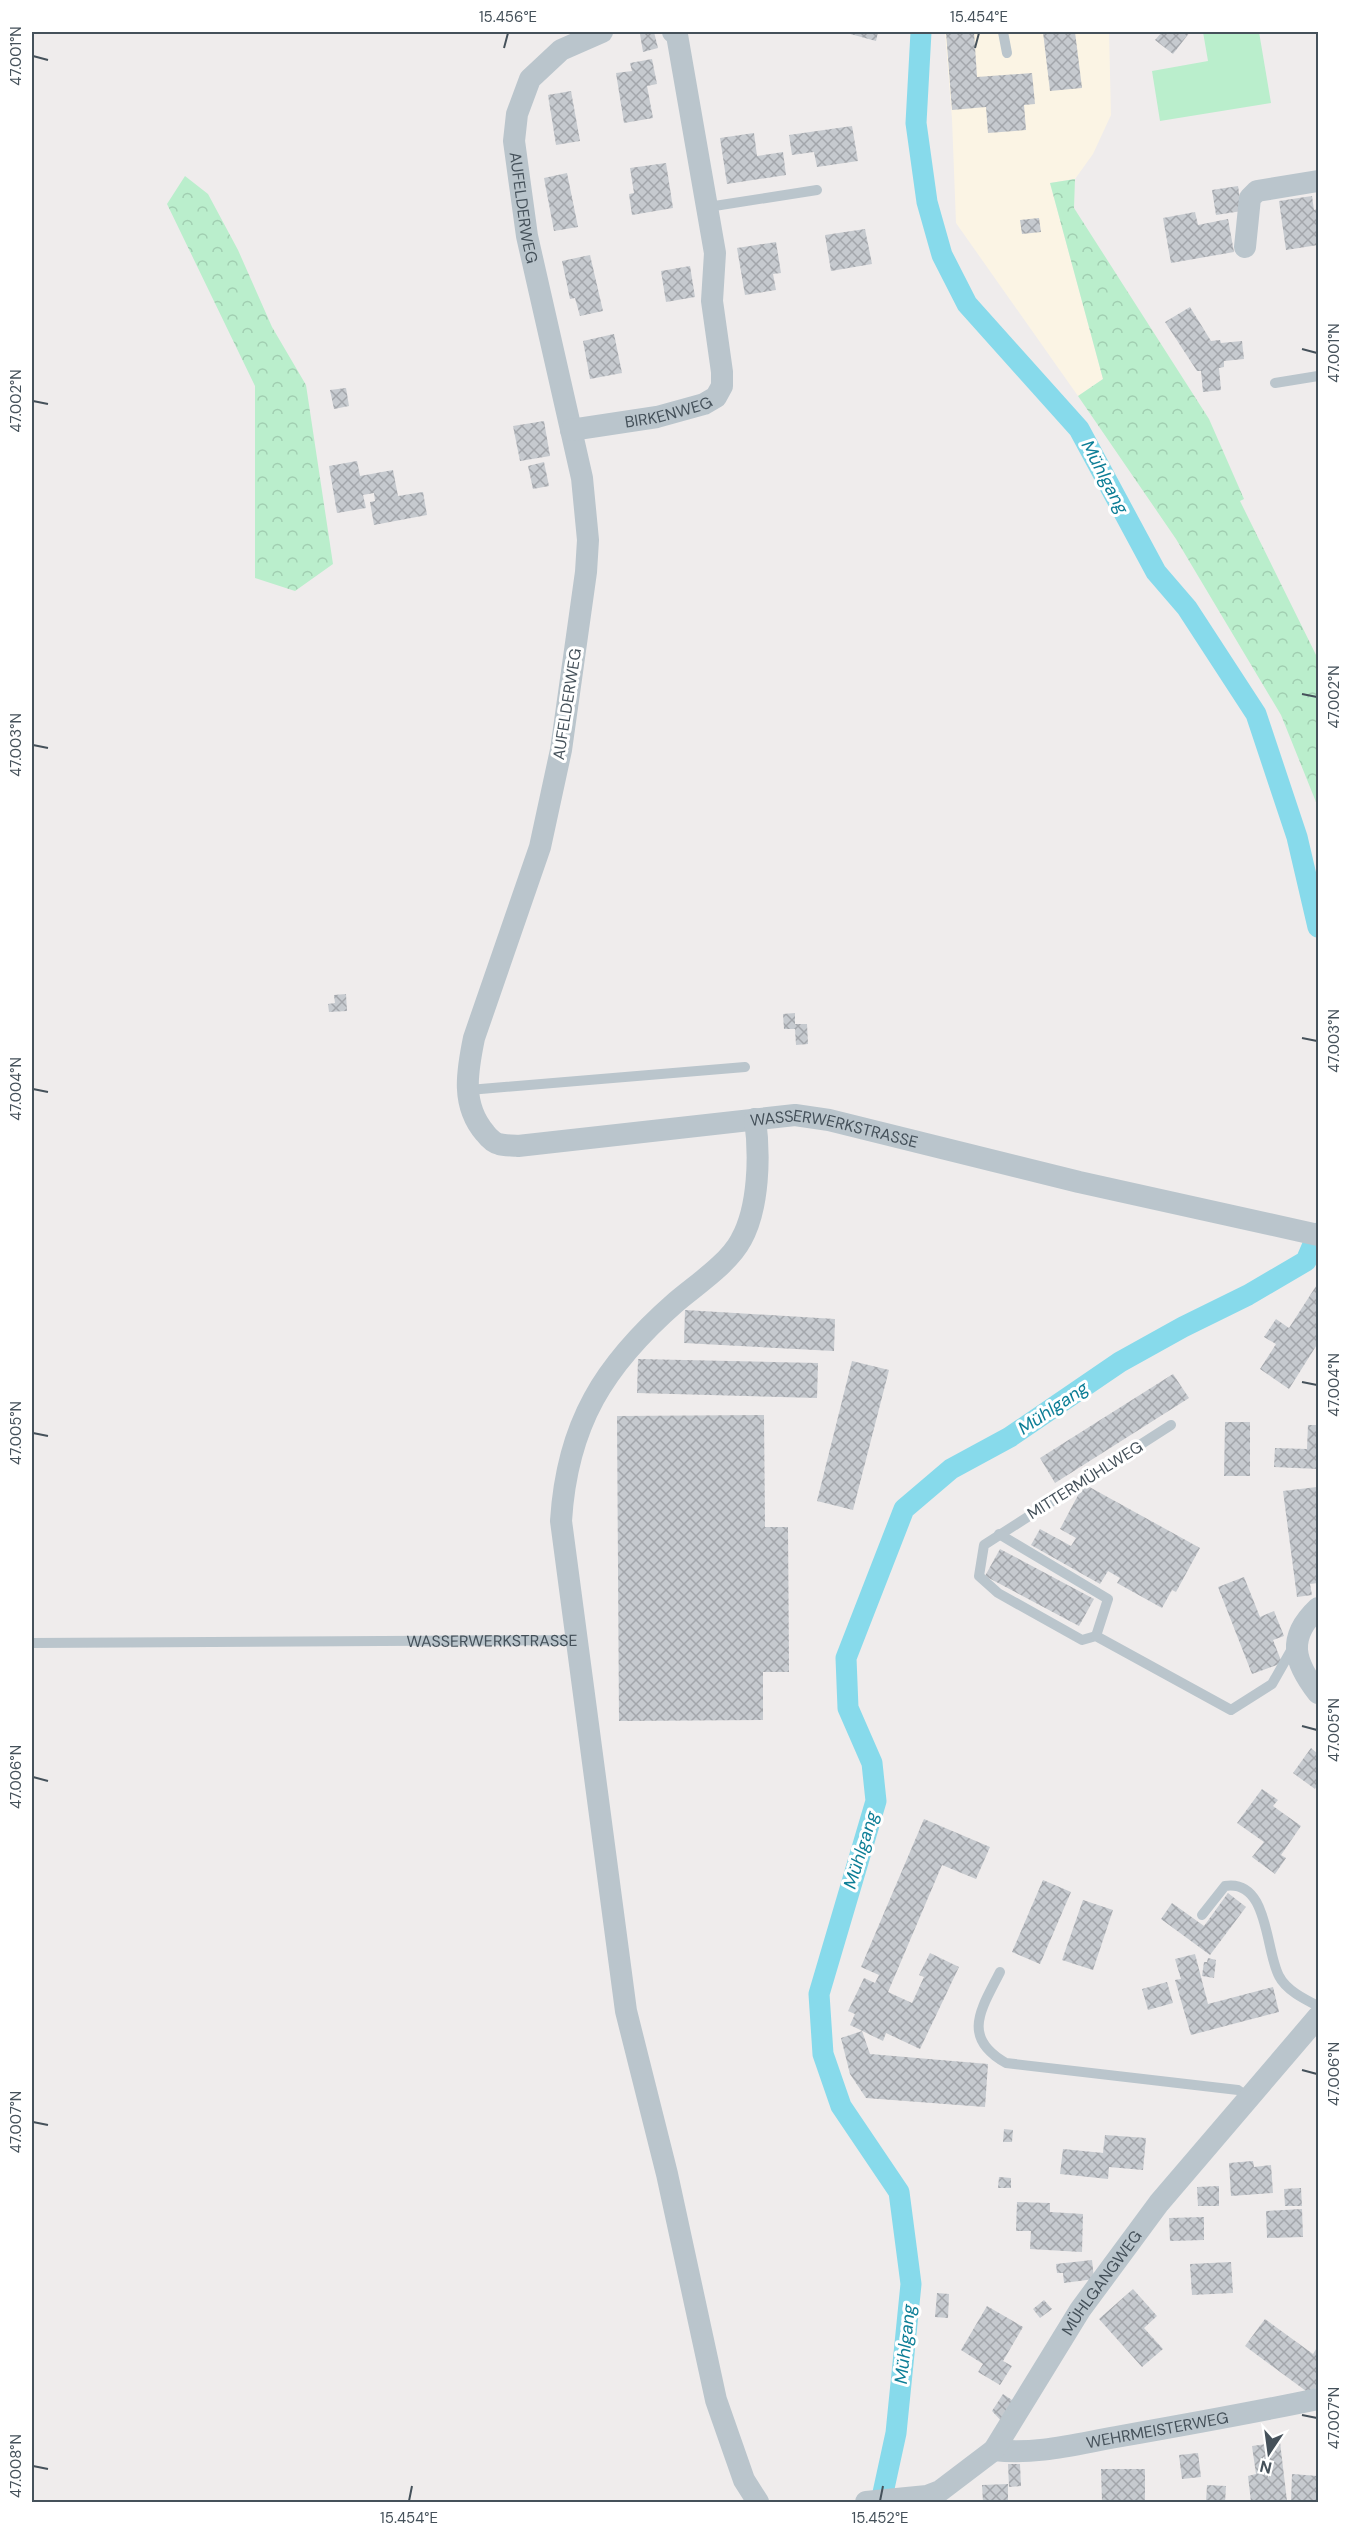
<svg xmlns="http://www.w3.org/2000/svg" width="1350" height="2534" font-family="'DM Sans',sans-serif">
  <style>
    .commercial { fill: #fbf4e4 }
    .forest { fill: url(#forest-crowns) }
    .pitch { fill: #baeecc }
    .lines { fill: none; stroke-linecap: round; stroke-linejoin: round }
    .canal { stroke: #87daeb; stroke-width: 21 }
    .building { fill: url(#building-cross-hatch) }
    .service { stroke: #bac5cc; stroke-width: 10 }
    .minor { stroke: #bac5cc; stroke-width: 22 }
    .ticks { fill: none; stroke: #45515a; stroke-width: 2 }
    .labels { text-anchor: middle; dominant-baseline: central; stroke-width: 6; stroke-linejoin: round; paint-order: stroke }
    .street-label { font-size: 16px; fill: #45515a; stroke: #fff }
    .water-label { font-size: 18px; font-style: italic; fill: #0d7e96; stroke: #fff }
    .neatline { fill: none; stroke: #45515a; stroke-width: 2 }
    .ticks-label { font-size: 15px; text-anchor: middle; fill: #45515a }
  </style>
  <defs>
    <pattern id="forest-crowns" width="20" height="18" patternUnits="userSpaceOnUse" patternTransform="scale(1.5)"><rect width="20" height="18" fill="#baeecc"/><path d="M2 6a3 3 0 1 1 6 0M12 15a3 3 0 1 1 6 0" fill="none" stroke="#a1ceb1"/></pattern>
    <pattern id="building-cross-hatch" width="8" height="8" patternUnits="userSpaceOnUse" patternTransform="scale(1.5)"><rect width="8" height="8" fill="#c6cacf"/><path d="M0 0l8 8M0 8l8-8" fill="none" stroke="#a3a6ab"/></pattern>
  </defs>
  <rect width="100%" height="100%" fill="#efecec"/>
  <!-- commercial -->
  <path class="commercial" d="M945 32H1109L1111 115 1093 154 1075 179 1050 183 1103 379 1078 396 956 223 952 119Z"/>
  <!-- forest -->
  <path class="forest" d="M185 176 208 194 238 250 272 327 306 385 333 564 295 591 255 578V386L167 204Z
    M1075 179 1074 208 1209 419 1244 499 1240 501 1318 659V807L1281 715 1176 539 1078 396 1103 379 1050 183Z"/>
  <!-- pitch -->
  <path class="pitch" d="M1203 32H1259L1271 103 1160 121 1152 71 1208 61Z"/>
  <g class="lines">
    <!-- canal -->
    <path class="canal" d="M921 32 916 123 927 202 942 255 967 304 1079 429 1156 572 1187 608 1256 714 1297 837 1318 927
      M881 2502 896 2433 911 2284 899 2192 841 2106 823 2054 819 1994 876 1801 872 1763 848 1708 846 1658 904 1509 951 1469 1010 1437 1120 1362 1183 1327 1248 1295 1306 1261 1318 1233"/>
  </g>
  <!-- building -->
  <path class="building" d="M654 32 658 48 643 52 640 34Z
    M843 32H878L876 41Z
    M946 32H974L977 77 1032 73 1035 104 1024 105 1026 130 988 133 986 107 952 110Z
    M1043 32H1075L1082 88 1050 91Z
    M1162 32H1190L1173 54 1155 40Z
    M652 59 657 84 647 86 653 118 624 123 616 73 632 71 630 63Z
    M571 91 580 141 556 145 548 95Z
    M852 126 858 161 817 167 814 152 792 155 789 135Z
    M754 133 757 156 783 152 786 175 727 184 720 138Z
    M666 163 673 208 632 215 629 194 634 193 630 168Z
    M567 173 578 227 554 231 544 178Z
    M1238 186 1242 211 1216 215 1212 190Z
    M1312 196 1314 210 1318 209V245L1286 250 1279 201Z
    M1195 212 1198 225 1228 219 1234 252 1171 263 1163 218Z
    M1039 218 1041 232 1022 234 1020 220Z
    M865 229 872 264 831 271 825 235Z
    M776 242 781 273 773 274 776 290 745 295 737 248Z
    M590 255 603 311 580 316 575 298 570 299 562 261Z
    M690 266 695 297 666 302 661 271Z
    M1190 307 1211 341 1220 340 1221 343 1242 341 1244 359 1224 361V367L1219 368 1221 390 1203 392 1201 371H1197L1165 322Z
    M614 334 622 373 590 379 583 341Z
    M346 388 349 406 334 409 330 390Z
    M544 421 550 456 520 461 513 426Z
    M357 461 360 476 393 470 398 496 423 492 427 515 374 525 370 502 375 501 374 493 363 495 366 508 337 513 329 466Z
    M544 462 549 486 533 489 528 466Z
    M346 994 347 1011 329 1012 328 1004 335 1003 334 995Z
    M795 1013V1024H807L808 1044 796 1045 795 1029H784L783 1014Z
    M1318 1283V1343L1289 1389 1260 1369 1276 1344 1264 1337 1276 1319 1289 1328Z
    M685 1310 835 1319 834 1351 684 1343Z
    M638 1359 818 1363 817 1398 637 1393Z
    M852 1361 889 1370 853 1510 817 1501Z
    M1173 1374 1189 1398 1055 1483 1040 1458Z
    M764 1415 765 1527H788L789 1672H763V1720L619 1721 617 1416Z
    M1225 1422H1250V1476H1224Z
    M1308 1425H1318V1469L1274 1467 1275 1448 1307 1449Z
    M1084 1484 1200 1548 1176 1592 1172 1590 1162 1608 1117 1583 1120 1578 1108 1571 1100 1584 1031 1545 1040 1529 1071 1546 1076 1538 1060 1529Z
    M1317 1487 1318 1583 1310 1584 1312 1595 1297 1597 1283 1491Z
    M1000 1549 1094 1599 1079 1626 985 1576Z
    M1244 1577 1260 1617 1274 1611 1284 1636 1273 1640 1282 1663 1252 1674 1218 1587Z
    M1311 1748 1318 1754V1784L1315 1789 1293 1773Z
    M1262 1789 1278 1800 1273 1806 1301 1826 1281 1855 1286 1858 1275 1874 1252 1857 1264 1842 1237 1823Z
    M924 1819 990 1847 976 1879 942 1865 888 1992 912 2003 924 1977 919 1975 930 1953 959 1967 920 2049 886 2033 883 2041 850 2025 855 2014 848 2011 864 1978 875 1983 879 1975 861 1967Z
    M1043 1880 1071 1892 1040 1964 1012 1952Z
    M1228 1893 1246 1907 1210 1955 1161 1919 1172 1903 1204 1926Z
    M1083 1900 1113 1910 1093 1970 1062 1960Z
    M1195 1954 1208 2004 1273 1987 1279 2012 1191 2035 1175 1980 1181 1979 1175 1959Z
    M1208 1958 1216 1960 1214 1978 1202 1976 1204 1962H1207Z
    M1167 1982 1173 2003 1148 2010 1142 1989Z
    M862 2031 870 2054 988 2064 985 2107 866 2098 850 2074 841 2038Z
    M1004 2129 1013 2130 1012 2142H1003Z
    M1105 2135 1146 2138 1143 2170 1109 2167 1108 2179 1060 2174 1063 2149 1103 2153Z
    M1253 2161 1254 2167 1271 2165 1273 2193 1231 2196 1229 2163Z
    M999 2177 1011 2178V2188H998Z
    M1219 2186V2206H1198L1197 2187Z
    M1301 2188 1302 2206H1285L1284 2189Z
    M1017 2202 1050 2203V2212L1083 2214 1082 2252 1030 2249 1031 2231H1016Z
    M1302 2209 1303 2237 1267 2238 1266 2211Z
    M1204 2217V2240L1170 2241 1169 2218Z
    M1092 2260 1094 2279 1064 2283 1063 2273H1057L1056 2264Z
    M1231 2262 1233 2293 1192 2295 1190 2264Z
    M1133 2289 1157 2316 1144 2328 1163 2349 1142 2367 1099 2319Z
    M937 2293 949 2294 948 2318 935 2317Z
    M1044 2300 1052 2309 1040 2318 1033 2309Z
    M987 2306 1023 2327 1003 2361 1012 2366 1000 2385 978 2372 983 2364 961 2350Z
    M1265 2319 1313 2354 1318 2346V2388L1306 2391 1245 2346Z
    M1003 2394 1018 2404 1005 2425 992 2411Z
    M1280 2442 1287 2501 1251 2502 1248 2476 1256 2474 1252 2446Z
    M1198 2453 1201 2477 1182 2479 1179 2455Z
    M1008 2464H1020L1021 2486 1009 2487Z
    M1101 2469H1145V2502H1102Z
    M1292 2474 1318 2476V2502H1291Z
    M1008 2484V2502H983L982 2485Z
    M1207 2485 1226 2486 1225 2502H1206Z"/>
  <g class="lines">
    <!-- service -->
    <g class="service">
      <path d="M1003 32 1007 53"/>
      <path d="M708 207 817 190"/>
      <path d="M1275 383 1318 376"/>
      <path d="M469 1090 745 1067"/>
      <path d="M1171 1425 984 1545 979 1576 998 1593 1082 1640 1096 1636 1231 1710 1272 1684 1293 1647"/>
      <path d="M999 1534 1108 1599 1096 1636"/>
      <path id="s1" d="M32 1643 578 1640"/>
      <path d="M1202 1915 1225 1886C1269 1879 1265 1950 1279 1976 1286 1990 1304 1999 1318 2006"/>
      <path d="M1000 1972C982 2008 960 2037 1006 2063L1238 2090 1248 2097"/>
    </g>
    <!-- minor -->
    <g class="minor">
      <path id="s2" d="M602 32 561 50 530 79 517 114 514 141 527 236 582 478 588 540 586 572 561 750 540 847 474 1038C467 1072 461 1105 485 1133 488 1137 494 1143 499 1144 505 1146 513 1145 518 1146L795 1115 829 1120 1079 1182 1318 1235"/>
      <path d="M1245 247 1250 198 1257 191 1318 181"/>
      <path id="s3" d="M571 430 657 417 704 404 716 397 722 386V372L712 301 715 253 677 35 673 32"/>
      <path d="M755 1119C760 1155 759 1208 741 1240 729 1263 696 1285 676 1302 604 1365 567 1424 561 1521L626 2011 667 2174 716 2400 744 2480 758 2502"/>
      <path d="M1318 1608C1286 1638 1294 1662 1318 1693"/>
      <path id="s4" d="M994 2450C1036 2455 1076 2444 1116 2437 1184 2425 1251 2413 1318 2399"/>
      <path id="s5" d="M866 2502 927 2496 940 2491 994 2450 1080 2310 1159 2203 1318 2017"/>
    </g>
  </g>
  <!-- ticks -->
  <path class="ticks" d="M504 48 508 33M975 48 979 33M33 56 48 60M1302 349 1317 353M33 401 48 404M1302 694 1317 697M33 745 48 748M1302 1038 1317 1041M33 1089 48 1092M1302 1382 1317 1385M33 1433 48 1436M1302 1726 1317 1730M33 1777 48 1781M1302 2070 1317 2074M33 2122 48 2125M1302 2415 1317 2418M33 2466 48 2469M409 2501 412 2486M880 2501 883 2486"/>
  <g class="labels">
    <!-- street labels -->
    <g class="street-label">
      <text stroke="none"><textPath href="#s2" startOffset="219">AUFELDERWEG</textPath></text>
      <text stroke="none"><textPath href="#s3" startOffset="99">BIRKENWEG</textPath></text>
      <text transform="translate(567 704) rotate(-81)">AUFELDERWEG</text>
      <text stroke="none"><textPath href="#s2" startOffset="1527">WASSERWERKSTRASSE</textPath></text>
      <text transform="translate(1085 1480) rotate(-32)">MITTERMÜHLWEG</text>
      <text stroke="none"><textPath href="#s1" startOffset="460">WASSERWERKSTRASSE</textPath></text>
      <text stroke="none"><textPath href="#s5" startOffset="342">MÜHLGANGWEG</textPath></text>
      <text stroke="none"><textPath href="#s4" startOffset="165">WEHRMEISTERWEG</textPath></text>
    </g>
    <!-- water labels -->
    <g class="water-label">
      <text transform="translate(1105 477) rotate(62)">Mühlgang</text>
      <text transform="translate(1053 1408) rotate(-34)">Mühlgang</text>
      <text transform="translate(861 1850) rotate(-73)">Mühlgang</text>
      <text transform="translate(905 2344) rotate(-84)">Mühlgang</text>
    </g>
  </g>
  <!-- border -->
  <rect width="1350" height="2534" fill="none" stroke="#ffffff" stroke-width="66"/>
  <!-- north arrow -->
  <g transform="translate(1269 2453) rotate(193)" stroke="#ffffff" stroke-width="4.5" paint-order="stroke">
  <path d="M0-4.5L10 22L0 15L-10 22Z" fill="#45515a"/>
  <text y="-9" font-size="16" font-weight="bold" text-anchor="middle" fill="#45515a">N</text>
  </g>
  <rect x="33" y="33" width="1284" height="2468" class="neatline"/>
  <g class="ticks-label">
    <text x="508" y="22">15.456°E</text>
    <text x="979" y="22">15.454°E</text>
    <text transform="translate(16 56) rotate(-90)" y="5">47.001°N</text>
    <text transform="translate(1334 353) rotate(-90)" y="5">47.001°N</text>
    <text transform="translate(16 401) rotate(-90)" y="5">47.002°N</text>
    <text transform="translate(1334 697) rotate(-90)" y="5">47.002°N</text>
    <text transform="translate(16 745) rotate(-90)" y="5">47.003°N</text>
    <text transform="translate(1334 1041) rotate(-90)" y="5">47.003°N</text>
    <text transform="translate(16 1089) rotate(-90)" y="5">47.004°N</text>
    <text transform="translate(1334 1385) rotate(-90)" y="5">47.004°N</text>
    <text transform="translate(16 1433) rotate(-90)" y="5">47.005°N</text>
    <text transform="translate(1334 1730) rotate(-90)" y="5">47.005°N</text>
    <text transform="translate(16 1777) rotate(-90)" y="5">47.006°N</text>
    <text transform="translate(1334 2074) rotate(-90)" y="5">47.006°N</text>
    <text transform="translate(16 2122) rotate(-90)" y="5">47.007°N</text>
    <text transform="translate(1334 2418) rotate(-90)" y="5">47.007°N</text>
    <text transform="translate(16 2466) rotate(-90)" y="5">47.008°N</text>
    <text x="409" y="2523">15.454°E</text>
    <text x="880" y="2523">15.452°E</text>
  </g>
</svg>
